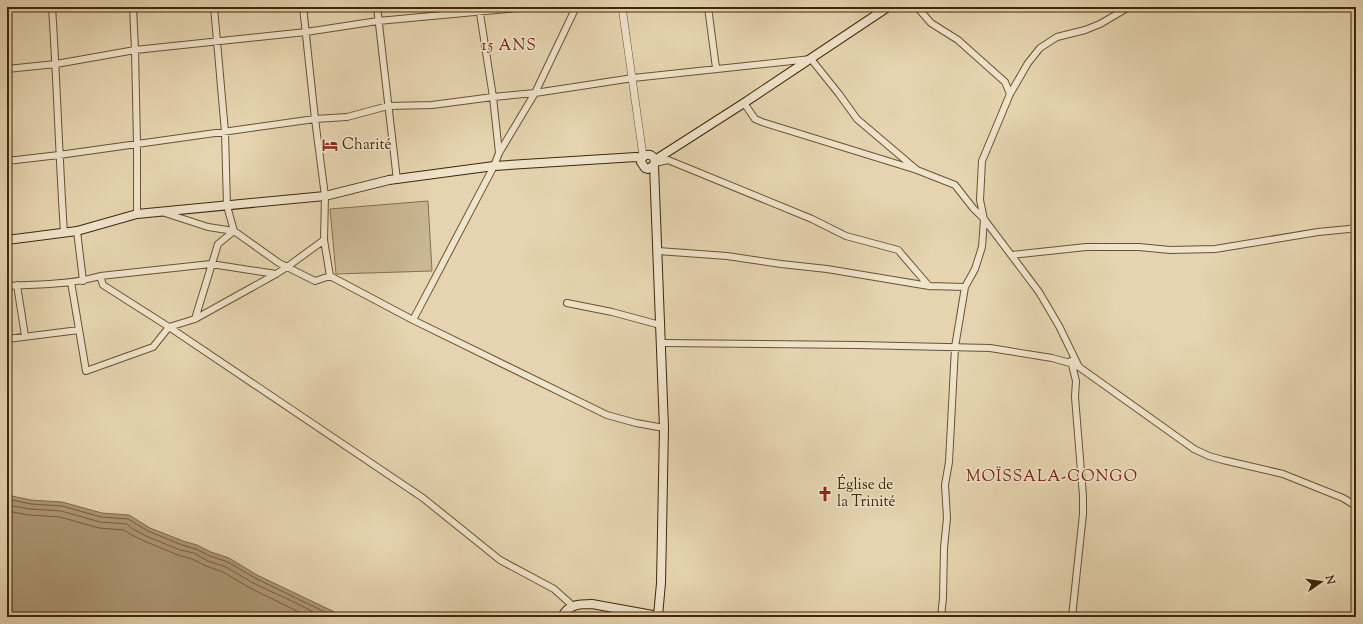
<svg xmlns="http://www.w3.org/2000/svg" width="1363" height="624" font-family="'Sorts Mill Goudy',serif">
  <style>
    .green { fill: #c9b793; stroke: #866f4e }
    .water { fill: #ae9976; stroke: #836b4a }
    .lines { fill: none; stroke-linecap: round; stroke-linejoin: round }
    .shore { stroke: #78603f; stroke-width: 1 }
    .minor-casing { stroke: #6b5232; stroke-width: 8 }
    .tertiary-casing { stroke: #6b5232; stroke-width: 8 }
    .secondary-casing { stroke: #422708; stroke-width: 10 }
    .minor { stroke: #eee3cb; stroke-width: 6 }
    .tertiary { stroke: #eee3cb; stroke-width: 7 }
    .secondary { stroke: #eee3cb; stroke-width: 8 }
    .labels { text-anchor: middle; dominant-baseline: central; stroke-width: 3; stroke-linejoin: round; paint-order: stroke }
    .poi-label { font-size: 15px; fill: #422708; stroke: #eee3cb; text-anchor: start }
    .neighbourhood-label { font-size: 16px; letter-spacing: 1px; fill: #7a1f14; stroke: #eee3cb }
  </style>
  <rect width="100%" height="100%" fill="#e5d4af"/>
  <filter id="stains"><feTurbulence type="fractalNoise" baseFrequency=".005" numOctaves="4"/><feColorMatrix values="0 0 0 0 .2 0 0 0 0 .09 0 0 0 0 .02 0 0 0 .5 -.17"/></filter>
  <radialGradient id="worn" r=".72"><stop offset=".6" stop-color="#630" stop-opacity="0"/><stop offset="1" stop-color="#630" stop-opacity=".3"/></radialGradient>
  <!-- green -->
  <path class="green" d="M428 201 432 271 336 274 330 209Z"/>
  <!-- water -->
  <path class="water" d="M7 495 31 500 62 502 102 513 129 515 150 528 183 541 197 545 211 552 229 558 257 575 345 617H7Z"/>
  <g class="lines">
    <!-- shore -->
    <path class="shore" d="M7 499 31 504 62 506 101 517 128 519 148 531 182 545 196 549 210 556 228 562 255 578 335 617
      M7 505 30 509 61 511 100 522 127 524 133 529 146 536 180 550 194 553 208 561 226 567 253 583 296 603 323 617
      M7 511 29 515 60 517 99 528 124 530 130 534 144 541 178 555 192 559 206 566 223 572 250 588 309 617"/>
    <defs>
      <path id="minor" d="M52 7C57 82 59 157 64 233
        M133 7 135 50 137 144V214
        M303 7 315 119 325 196 324 240 330 276
        M377 7 397 180
        M479 7 493 97 499 153
        M708 7 716 68
        M917 7 931 23 958 40 1005 82 1010 94
        M7 69 56 64 135 50 306 32 378 21 528 7
        M744 103 755 119 762 122 917 170 955 185 973 208 984 219 1039 292 1059 326 1079 367 1194 449 1209 456 1223 460 1283 474 1343 498 1356 506
        M7 161 59 155 315 119 347 117 388 106 432 105 493 97 535 93 633 78 811 59 839 94 857 119 917 170
        M655 163 668 160 812 219 846 236 898 250 929 286
        M165 213 208 227 234 231 279 263 315 281 330 276 413 320 607 415 636 423 664 428
        M77 231 83 281
        M658 251 727 256 781 264 827 269 929 286 965 287
        M1012 255 1086 247H1139L1170 250 1215 249 1318 232 1349 229 1356 227
        M100 276 103 285 169 327 423 498 500 560 554 589 573 606
        M71 282 86 371 153 347 169 327 195 319 276 274 287 267 324 240
        M17 285 25 336
        M7 286C38 284 70 285 100 276L211 264 276 274
        M567 303 612 312 660 325
        M195 319 218 244 234 231 227 206 225 132 214 7
        M413 320 494 166 499 153 535 93 576 7
        M7 339 79 330
        M661 343 858 345 990 348 1052 358 1070 363 1079 367
        M1071 361 1076 381 1075 397 1083 496V514L1072 617
        M941 617 943 598 944 548 947 518 945 485 949 462 955 347 965 287 975 269 982 247 984 219 980 200 982 161 1010 94 1028 63 1040 48 1057 37 1085 30 1100 24 1129 7"/>
      <path id="tertiary" d="M622 7 643 156"/>
      <path id="secondary" d="M655 160 744 103 888 7
        M7 240 77 231 137 214 325 196 389 180 494 166 636 157 642 158C648 151 657 156 654 165L648 169 645 168 641 162 642 158
        M562 617C568 604 580 604 592 604L658 616 661 583 664 428 654 165"/>
    </defs>
    <!-- minor casing -->
    <use href="#minor" class="minor-casing"/>
    <!-- tertiary casing -->
    <use href="#tertiary" class="tertiary-casing"/>
    <!-- secondary casing -->
    <use href="#secondary" class="secondary-casing"/>
    <!-- minor -->
    <use href="#minor" class="minor"/>
    <!-- tertiary -->
    <use href="#tertiary" class="tertiary"/>
    <!-- secondary -->
    <use href="#secondary" class="secondary"/>
  </g>
  <!-- icons -->
  <defs>
    <symbol id="hotel-bare" viewBox="-9 -9 18 18"><path d="M-6-4.5h1.5V1H6V5H4.5V3h-9V5H-6ZM-4 0a1.8 1.8 0 1 1 3.6 0ZM.5 0V-2.5h3Q6-2.5 6 0Z" fill="#8f2418" stroke="#eee3cb" stroke-width="2.5" paint-order="stroke"/></symbol>
    <symbol id="church-bare" viewBox="-9 -9 18 18"><path d="M-1.2-6h2.4v3.5h3.3v2.4h-3.3V6h-2.4V-.1h-3.3v-2.4h3.3Z" fill="#8f2418" stroke="#eee3cb" stroke-width="2.5" paint-order="stroke"/></symbol>
  </defs>
  <g fill-rule="evenodd">
    <use href="#hotel-bare" x="319" y="134" width="22" height="22"/>
    <use href="#church-bare" x="814" y="483" width="22" height="22"/>
  </g>
  <g class="labels">
    <!-- poi labels -->
    <g class="poi-label">
      <text x="342" y="145">Charité</text>
      <text x="837" y="485">Église de<tspan x="837" dy="17">la Trinité</tspan></text>
    </g>
    <!-- neighbourhood labels -->
    <g class="neighbourhood-label">
      <text x="509" y="46">15 ANS</text>
      <text x="1052" y="477">MOÏSSALA-CONGO</text>
    </g>
  </g>
  <!-- margin -->
  <rect width="1363" height="624" fill="none" stroke="#e5d4af" stroke-width="24"/>
  <rect x="8" y="8" width="1347" height="608" fill="none" stroke="#422708" stroke-width="2"/>
  <rect x="12" y="12" width="1339" height="600" fill="none" stroke="#422708"/>
  <!-- north arrow -->
  <g transform="translate(1321 582) rotate(77)" stroke="#eee3cb" stroke-width="3" paint-order="stroke">
  <path d="M0-3L7 15L0 10L-7 15Z" fill="#422708"/>
  <text y="-6" font-size="11" font-weight="bold" text-anchor="middle" fill="#422708">N</text>
  </g>
  <rect width="100%" height="100%" filter="url(#stains)"/>
  <rect width="100%" height="100%" fill="url(#worn)"/>
</svg>
